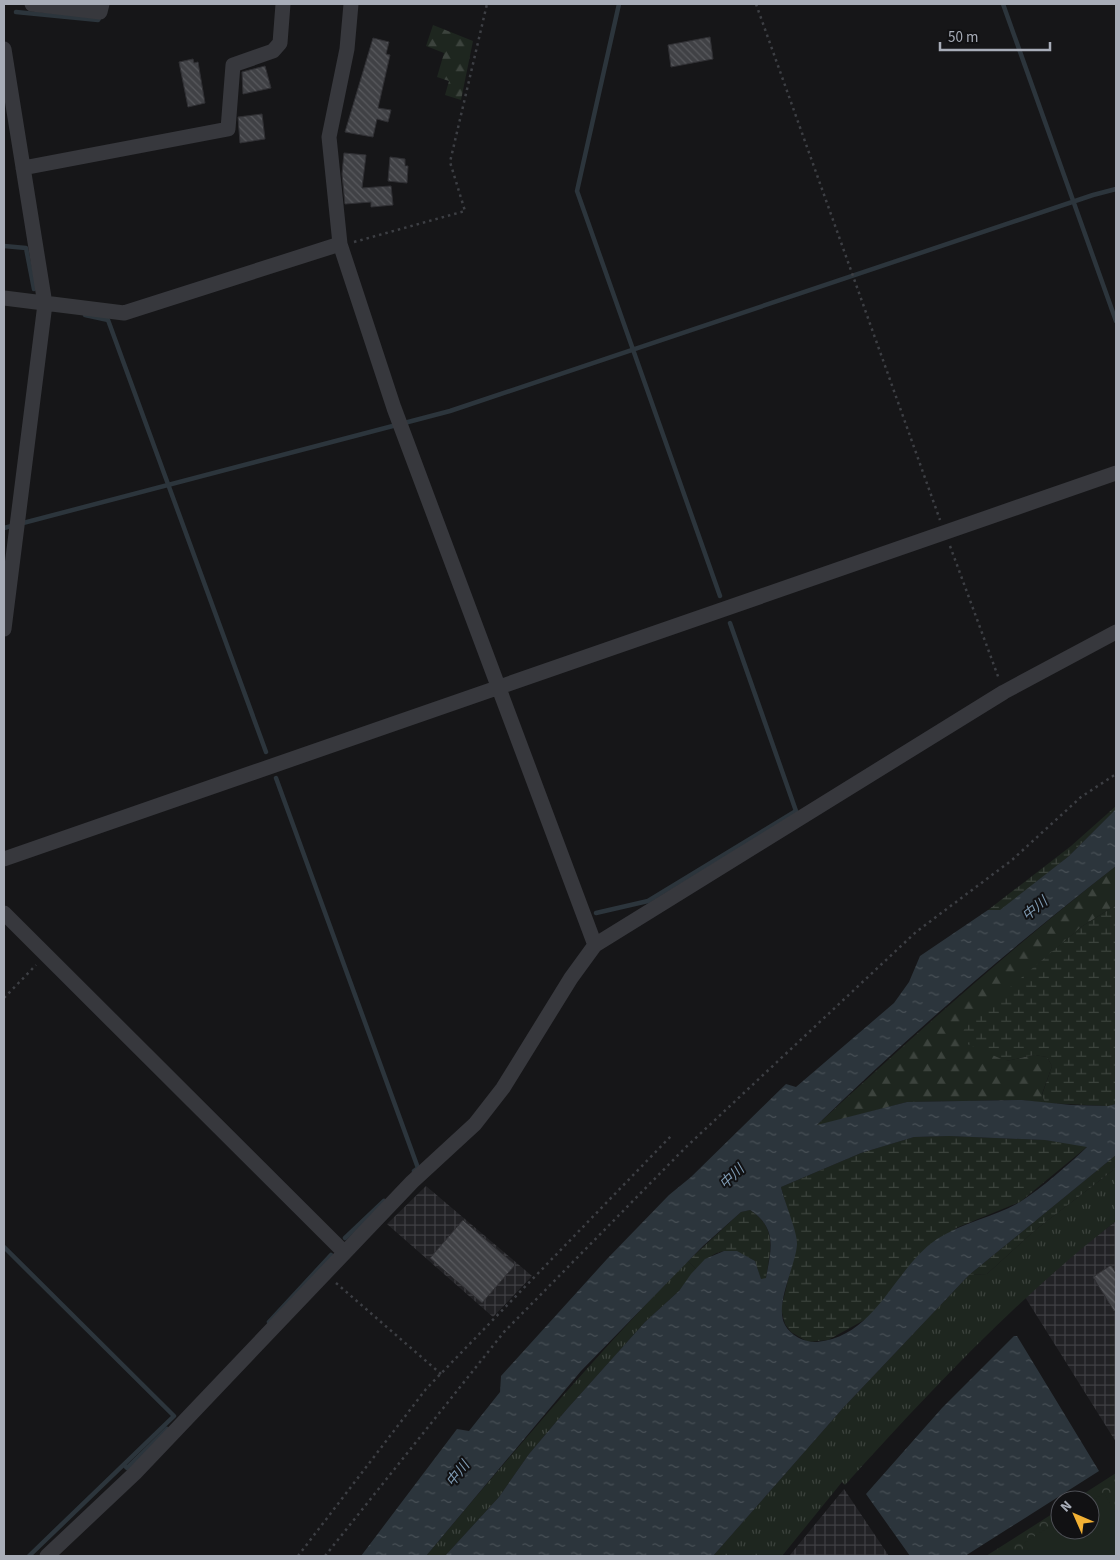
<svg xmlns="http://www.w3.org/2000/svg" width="1120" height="1560" font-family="'Source Sans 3','Noto Sans JP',sans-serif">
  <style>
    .industrial { fill: url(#industrial-grid) }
    .grass { fill: url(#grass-tufts) }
    .forest { fill: url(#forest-firs) }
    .wetland { fill: url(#wetland-marsh) }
    .park { fill: url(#park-crowns) }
    .garden { fill: #1e261f }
    .water { fill: url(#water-ripples); fill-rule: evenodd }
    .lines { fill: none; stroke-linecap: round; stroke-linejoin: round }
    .stream { stroke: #2c353c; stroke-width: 4.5 }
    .building { fill: url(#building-back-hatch); stroke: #303034 }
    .path { stroke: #3d3f44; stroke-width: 2.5; stroke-dasharray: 2.5 4; stroke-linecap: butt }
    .minor { stroke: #37383d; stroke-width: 15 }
    .labels { text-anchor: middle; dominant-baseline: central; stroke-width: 4; stroke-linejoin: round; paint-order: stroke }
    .water-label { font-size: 14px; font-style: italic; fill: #7f9bb3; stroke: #111113 }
  </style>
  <defs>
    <pattern id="industrial-grid" width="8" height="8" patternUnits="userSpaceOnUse" patternTransform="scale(1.25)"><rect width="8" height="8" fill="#222225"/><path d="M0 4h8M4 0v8" fill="none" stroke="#3f3f43"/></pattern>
    <pattern id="grass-tufts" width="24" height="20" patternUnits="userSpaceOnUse" patternTransform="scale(1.25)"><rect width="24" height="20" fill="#1e261f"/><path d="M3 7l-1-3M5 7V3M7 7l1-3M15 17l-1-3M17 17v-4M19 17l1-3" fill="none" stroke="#3c433d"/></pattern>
    <pattern id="forest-firs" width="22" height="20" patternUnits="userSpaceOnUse" patternTransform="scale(1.25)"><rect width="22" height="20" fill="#1e261f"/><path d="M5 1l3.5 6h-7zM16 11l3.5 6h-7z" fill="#3c433d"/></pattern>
    <pattern id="wetland-marsh" width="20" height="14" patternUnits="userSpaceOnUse" patternTransform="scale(1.25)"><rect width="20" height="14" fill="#1e261f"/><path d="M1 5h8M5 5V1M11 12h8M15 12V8" fill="none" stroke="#3c433d"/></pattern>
    <pattern id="park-crowns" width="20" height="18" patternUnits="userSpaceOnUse" patternTransform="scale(1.25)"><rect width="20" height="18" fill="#1e261f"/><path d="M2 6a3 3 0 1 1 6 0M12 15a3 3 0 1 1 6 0" fill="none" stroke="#3c433d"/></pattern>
    <pattern id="water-ripples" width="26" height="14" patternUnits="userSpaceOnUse" patternTransform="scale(1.25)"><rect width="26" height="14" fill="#2c353c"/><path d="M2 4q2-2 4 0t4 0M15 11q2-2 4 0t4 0" fill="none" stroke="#485056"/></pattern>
    <pattern id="building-back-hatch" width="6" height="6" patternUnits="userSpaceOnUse" patternTransform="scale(1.25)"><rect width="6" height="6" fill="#404145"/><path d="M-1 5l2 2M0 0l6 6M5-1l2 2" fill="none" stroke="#595a5e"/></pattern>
  </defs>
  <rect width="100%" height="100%" fill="#161618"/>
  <!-- industrial -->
  <path class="industrial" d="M426 1186 532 1276 493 1317 387 1224Z
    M1116 1221V1442L1025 1297 1080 1249Z
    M844 1489 889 1556H790V1555Z"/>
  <!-- grass -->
  <path class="grass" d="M1116 1168V1221C1016 1299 930 1391 845 1485L842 1482 782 1556H713L843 1408 969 1275 987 1274 1034 1231Z
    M688 1261 696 1269 679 1291 645 1322 567 1409 529 1454 499 1497 445 1556H426C511 1455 595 1355 688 1261Z"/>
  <!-- forest -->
  <path class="forest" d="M433 25 473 41 461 100 445 95 449 81 437 77 444 53 426 46Z
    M1116 866V905L1081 927 1029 972 1006 1061 1034 1055 1047 1057 1052 1066 1042 1094 1045 1103 1022 1100 907 1102 816 1126C913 1036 1011 948 1116 866Z"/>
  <!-- wetland -->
  <path class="wetland" d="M1116 806V809L1069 856 1000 911 988 910 1071 846Z
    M1116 905V1104L1108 1106 1045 1103 1042 1095 1052 1066 1047 1057 1034 1055 1006 1061 965 1043 961 1033 974 1018 1081 927Z
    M949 1136 1045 1140 1088 1146 1020 1202 956 1228 868 1318 828 1340 808 1342 791 1332 785 1324 781 1309 797 1243 781 1187 861 1153 914 1137Z
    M1116 1155V1168L1034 1231 987 1274 969 1275Z
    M750 1210C778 1229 770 1249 766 1279L761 1280 755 1261C729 1246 717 1247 696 1269L688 1261 741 1212Z"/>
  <!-- park -->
  <path class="park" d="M1116 1473V1556H986L1060 1509V1530H1090V1500H1074Z"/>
  <!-- garden -->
  <path class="garden" d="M1104 1493 1116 1514V1556H1032L1024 1543 1060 1520V1530H1090V1502Z"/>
  <!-- water -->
  <path class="water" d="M1116 809V866C1012 947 911 1033 817 1125L907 1102 1022 1100 1071 1105 1108 1106 1116 1104V1155L969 1275 843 1408 713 1556H445L499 1497 529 1454 567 1409 645 1322 679 1291 691 1274 705 1259 724 1251H737L755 1261 761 1279 766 1278C771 1250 778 1228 750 1210L741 1212 703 1246 581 1371 426 1556H361L457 1429 469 1431 500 1392 501 1376 607 1259 669 1195 691 1177 786 1084 796 1087 894 1003 909 982 920 956 988 910H1000L1069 856ZM949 1136 1045 1140 1087 1147C1068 1165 1042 1188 1020 1202 994 1217 963 1222 937 1239 893 1269 877 1336 817 1342 806 1343 791 1336 785 1325 774 1305 795 1268 797 1245 798 1233 784 1201 781 1187L861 1153 914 1137Z
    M1014 1336H1017L1099 1471 965 1556H910L866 1494 942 1408Z"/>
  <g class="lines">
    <!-- stream -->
    <path class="stream" d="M619 4 577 191 720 596
      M1003 4 1116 321
      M16 12 98 20 101 15
      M4 246 26 248 34 289
      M85 315 108 320 266 752
      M4 528 450 411 1093 195 1116 189
      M276 778 418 1168 414 1171
      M596 913 648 901 796 811 730 623
      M345 1238 384 1201
      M4 1247 174 1416 29 1556
      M269 1322 331 1255
      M124 1465 127 1468 167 1429"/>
  </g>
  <!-- building -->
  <path class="building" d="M710 37 713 59 671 67 668 45Z
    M373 38 389 42 386 54 390 55 378 108 391 110 388 122 377 119 373 137 345 132Z
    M193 59 194 63 198 62 205 103 188 107 179 62Z
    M265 66 271 88 243 94 242 72Z
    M262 114 265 139 240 143 238 117Z
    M344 153 366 155 362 188 391 186 393 205 371 207V202L345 204 342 174Z
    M390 157 405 159V166H408L407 183 388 181Z
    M463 1220 515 1265 482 1303 430 1258Z
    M1111 1265 1116 1273V1314L1093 1277Z"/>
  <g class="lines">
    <!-- path -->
    <path class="path" d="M756 4 940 520
      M354 242 465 211 450 162 487 4
      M950 546 999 679
      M4 998 36 965
      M336 1283 441 1374
      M298 1556 426 1389 671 1136
      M325 1556 504 1332 685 1148 916 932 1012 860 1081 797 1116 774"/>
    <!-- minor -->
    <path class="minor" d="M32 4 100 12 102 4
      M351 4 347 49 329 137 340 244 394 408 595 945
      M4 49 45 304 4 629
      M23 168 228 129 233 65 273 51 280 43 283 4
      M4 298 124 313 340 244
      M4 859 1116 473
      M4 913 344 1252
      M47 1556 135 1473 412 1182 475 1124 503 1088 571 978 595 945 1004 692 1116 632"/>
  </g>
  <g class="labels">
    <!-- water labels -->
    <g class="water-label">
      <text transform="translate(1035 909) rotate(-39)">中川</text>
      <text transform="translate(732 1177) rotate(-44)">中川</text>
      <text transform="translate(458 1474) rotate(-52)">中川</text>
    </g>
  </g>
  <!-- border -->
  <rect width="1120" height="1560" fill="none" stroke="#a8adb8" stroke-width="10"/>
  <!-- north arrow -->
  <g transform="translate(1075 1515) rotate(315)"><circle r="24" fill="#111113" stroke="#4d4f55"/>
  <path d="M0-4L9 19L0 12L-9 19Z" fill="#f2b134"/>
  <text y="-8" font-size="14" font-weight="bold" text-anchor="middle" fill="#a8adb8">N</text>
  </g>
  <!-- scale -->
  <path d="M940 42v8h110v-8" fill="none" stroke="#a8adb8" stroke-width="2.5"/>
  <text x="948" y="42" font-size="15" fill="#a8adb8" stroke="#111113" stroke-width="4" paint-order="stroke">50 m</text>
</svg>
